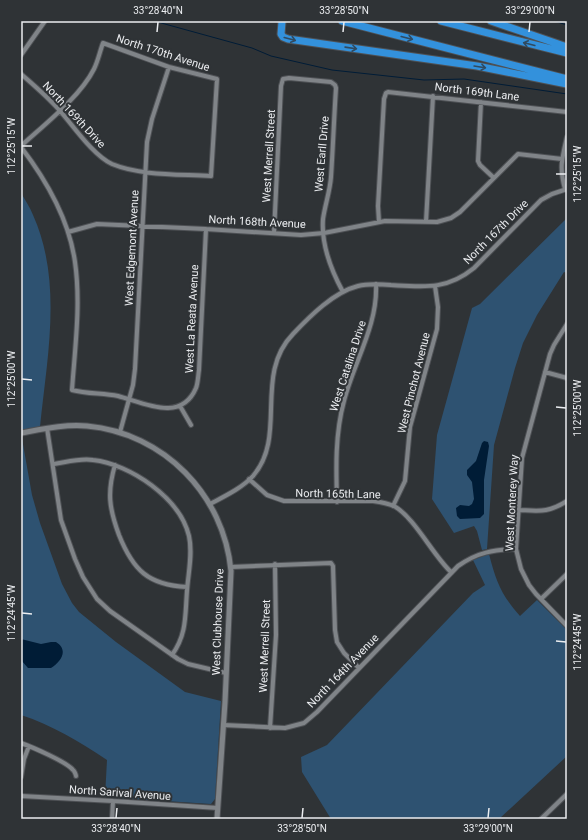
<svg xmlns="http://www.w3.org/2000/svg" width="588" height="840" font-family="Roboto,sans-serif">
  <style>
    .green { fill: #2e5271 }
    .water { fill: #001c36 }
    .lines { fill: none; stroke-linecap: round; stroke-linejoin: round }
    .stream { stroke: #001c36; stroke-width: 1 }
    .minor-casing { stroke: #4e5155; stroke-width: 6 }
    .tertiary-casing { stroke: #4e5155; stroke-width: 7 }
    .motorway-casing { stroke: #4e5155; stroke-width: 9 }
    .minor { stroke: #808488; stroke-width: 4 }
    .tertiary { stroke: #808488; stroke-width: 5 }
    .motorway { stroke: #3391dc; stroke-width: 7 }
    .oneway { stroke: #304a60 }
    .ticks { fill: none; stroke: #ebedf0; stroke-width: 1.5 }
    .labels { text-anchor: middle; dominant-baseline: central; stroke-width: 4; stroke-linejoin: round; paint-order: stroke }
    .street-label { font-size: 11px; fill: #ebedf0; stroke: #2f3336 }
    .neatline { fill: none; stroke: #ebedf0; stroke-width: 1.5 }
    .ticks-label { font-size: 10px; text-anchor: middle; fill: #ebedf0 }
  </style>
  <rect width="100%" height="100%" fill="#2f3336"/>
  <!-- green -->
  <path class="green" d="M21 193C25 200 30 207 33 215 63 282 47 357 40 427L21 430Z
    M567 218V273L564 272 537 315 523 343 515 368 494 445 487 549 482 550 477 531 474 526 454 533 432 499 437 435 472 308 480 304Z
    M21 433 32 495 40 523 62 584 72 603 79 612 116 642 185 692 221 701 215 799 211 804 105 797 107 760C80 742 52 725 21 715Z
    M489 554C496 581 501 595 520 616L537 600 567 630V756L499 819H331L302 772 301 757 327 745 473 593 485 585 473 560Z"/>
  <!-- water -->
  <path class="water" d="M484 441 488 442 489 446 484 480V514L480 518 460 519 457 516 456 508 460 505 469 506 472 504 474 499 472 482 467 475V470L476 461 482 443Z
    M21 639 41 644 51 642H56C69 650 61 662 51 668H28L21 660Z"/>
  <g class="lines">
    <!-- stream -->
    <path class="stream" d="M154 21 252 48 271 56 332 70 424 80 464 79 567 94
      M554 21 567 25"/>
    <defs>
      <path id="minor" d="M21 55 45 21
        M21 74C35 86 49 98 61 112 74 127 94 156 112 164 141 176 180 174 211 176L217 79 169 67 103 43C100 51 98 61 94 69 80 97 44 125 21 146
        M481 102 478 161 480 165 494 178
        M21 147C47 181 69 219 75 262 81 304 75 347 72 390 87 394 103 393 118 396 144 403 181 423 196 388 198 383 198 376 199 370L206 229
        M565 189C559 168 562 158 567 137
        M379 222 378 206 384 99 386 93 388 92 567 112
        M426 222 433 96
        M68 232 97 224 206 229 301 235 324 233 385 221 437 222 451 218 460 212 518 154 562 159
        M274 233 281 86 283 79 289 78 331 82 335 85 336 88C334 118 333 147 331 177 330 191 325 205 323 219 321 245 331 270 343 292
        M567 324 554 345 550 354 522 458 516 549 521 569 529 585 536 594 567 626
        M545 372 567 378
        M180 406 191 425
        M47 428 61 520 75 559 83 577 97 599 110 611 178 659 188 664 226 673
        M120 432 133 385 135 369 147 142 152 119 169 67
        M54 464C67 462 80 458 93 460 130 464 180 498 189 536 193 554 188 574 187 591 185 616 187 634 172 655
        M115 465C107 492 109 508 119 535 133 570 148 585 187 587
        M249 479 267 495 284 501H373C380 502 387 503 394 506 415 518 432 554 451 572
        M337 502C336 468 335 434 344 401 354 362 378 325 376 284
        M210 504C225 496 242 488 253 476 288 436 253 375 293 334 310 316 334 292 358 286 369 283 380 284 391 285 425 287 447 290 474 268L541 200 552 194 567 189
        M393 506 405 481 410 427 437 329 438 307 435 286
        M519 510C540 511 548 513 567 501
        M231 567 331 563 333 566 335 630 337 642 344 653 359 668
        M541 599 567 574
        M223 725 285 728 304 723 317 712 458 566C478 552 493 550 516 549
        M270 728 276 635 275 564
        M21 743C32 747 67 762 73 770 74 770 76 775 76 776
        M21 777 24 759 29 746
        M21 796 113 801 218 808
        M112 819 113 801
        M541 819 567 794"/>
      <path id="tertiary" d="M21 433C43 429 65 424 87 426 164 433 224 495 231 571L225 702 217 819"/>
      <path id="motorway" d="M342 21 567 79
        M441 21 567 53
        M491 21 567 47
        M282 22 281 34 283 37 288 39 477 66 567 84"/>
    </defs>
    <!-- minor casing -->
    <use href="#minor" class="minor-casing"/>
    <!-- tertiary casing -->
    <use href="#tertiary" class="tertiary-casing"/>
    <!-- motorway casing -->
    <use href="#motorway" class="motorway-casing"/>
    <!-- minor -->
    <use href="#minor" class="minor"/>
    <!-- tertiary -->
    <use href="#tertiary" class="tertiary"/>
    <!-- motorway -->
    <use href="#motorway" class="motorway"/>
  </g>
  <!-- one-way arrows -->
  <defs><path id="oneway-shaft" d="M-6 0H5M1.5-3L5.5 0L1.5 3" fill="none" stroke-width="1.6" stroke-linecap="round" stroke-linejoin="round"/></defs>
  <g class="oneway">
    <use href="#oneway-shaft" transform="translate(407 38) rotate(14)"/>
    <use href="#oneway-shaft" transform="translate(290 39) rotate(15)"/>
    <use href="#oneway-shaft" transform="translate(529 44) rotate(-166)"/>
    <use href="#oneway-shaft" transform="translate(351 48) rotate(8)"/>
    <use href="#oneway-shaft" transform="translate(480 67) rotate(9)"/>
  </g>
  <!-- ticks -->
  <path class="ticks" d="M157 32 158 22M343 32 344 22M529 32 530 22M22 146H32M556 174H566M22 379 32 380M556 407 566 408M22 613 32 614M556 641 566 642M116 818 117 808M302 818 303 808M488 818 489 808"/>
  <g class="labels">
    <!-- street labels -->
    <g class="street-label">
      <text transform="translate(163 53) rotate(18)">North 170th Avenue</text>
      <text transform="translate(477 92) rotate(7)">North 169th Lane</text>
      <text transform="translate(74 115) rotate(47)">North 169th Drive</text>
      <text transform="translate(322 154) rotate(-85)">West Earll Drive</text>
      <text transform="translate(269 156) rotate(-87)">West Merrell Street</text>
      <text transform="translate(257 222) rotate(3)">North 168th Avenue</text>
      <text transform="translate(496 232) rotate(-45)">North 167th Drive</text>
      <text transform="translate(132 248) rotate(-87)">West Edgemont Avenue</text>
      <text transform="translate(192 319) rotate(-87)">West La Reata Avenue</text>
      <text transform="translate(348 366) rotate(-72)">West Catalina Drive</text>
      <text transform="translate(414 383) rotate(-76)">West Pinchot Avenue</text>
      <text transform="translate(338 494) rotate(1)">North 165th Lane</text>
      <text transform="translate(512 503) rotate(-87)">West Monterey Way</text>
      <text transform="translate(218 622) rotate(-88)">West Clubhouse Drive</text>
      <text transform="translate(265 646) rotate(-88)">West Merrell Street</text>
      <text transform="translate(343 671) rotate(-46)">North 164th Avenue</text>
      <text transform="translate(120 793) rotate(4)">North Sarival Avenue</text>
    </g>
  </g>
  <!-- border -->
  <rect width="588" height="840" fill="none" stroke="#2f3336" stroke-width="44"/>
  <rect x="22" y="22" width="544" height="796" class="neatline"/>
  <g class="ticks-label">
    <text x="158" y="14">33°28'40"N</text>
    <text x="344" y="14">33°28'50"N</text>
    <text x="530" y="14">33°29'00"N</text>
    <text transform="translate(11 146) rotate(-90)" y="4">112°25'15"W</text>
    <text transform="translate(577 174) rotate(-90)" y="4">112°25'15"W</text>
    <text transform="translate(11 379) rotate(-90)" y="4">112°25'00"W</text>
    <text transform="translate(577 408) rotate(-90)" y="4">112°25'00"W</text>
    <text transform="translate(11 613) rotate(-90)" y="4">112°24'45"W</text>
    <text transform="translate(577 642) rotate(-90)" y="4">112°24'45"W</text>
    <text x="116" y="832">33°28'40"N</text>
    <text x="302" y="832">33°28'50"N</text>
    <text x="488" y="832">33°29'00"N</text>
  </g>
</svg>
